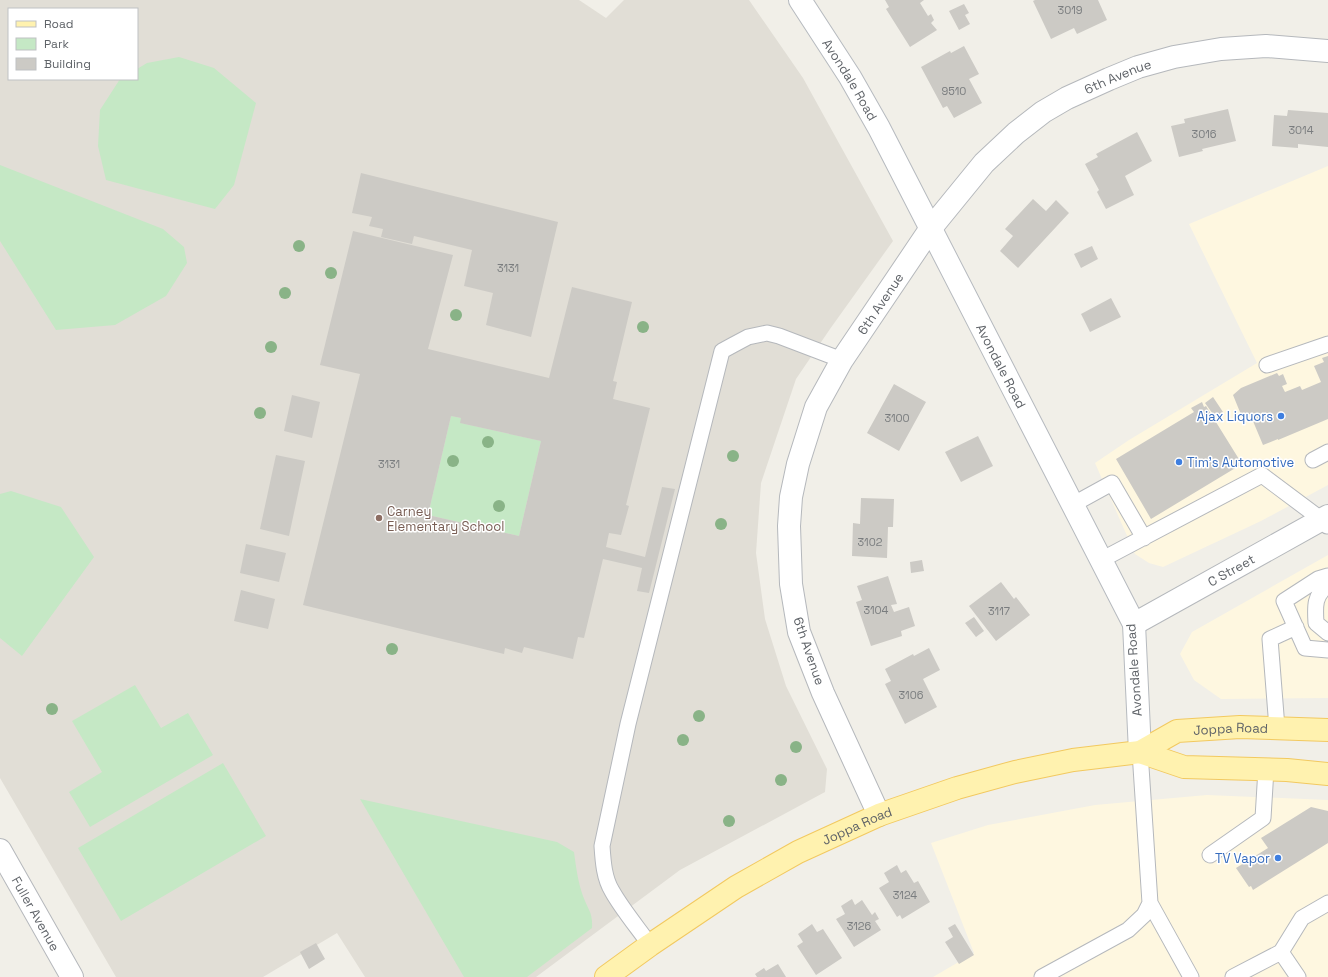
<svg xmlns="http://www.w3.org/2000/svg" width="1328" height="977" font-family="'Space Grotesk',sans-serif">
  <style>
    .commercial { fill: #fef7e0 }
    .education { fill: #e1ded6; fill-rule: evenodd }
    .green { fill: #c5e8c5 }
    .building { fill: #cccac5; fill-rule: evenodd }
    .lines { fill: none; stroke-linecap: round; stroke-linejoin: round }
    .lane-casing { stroke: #b5b8bc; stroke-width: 17 }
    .street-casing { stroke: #b5b8bc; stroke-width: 24 }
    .secondary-casing { stroke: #b6babf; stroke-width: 24 }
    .primary-casing { stroke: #f2c960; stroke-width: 24 }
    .lane { stroke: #fff; stroke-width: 15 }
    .street { stroke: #fff; stroke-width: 22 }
    .secondary { stroke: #fff; stroke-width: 22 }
    .primary { stroke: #fff2af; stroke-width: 22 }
    .tree { fill: #89b387 }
    .shop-dot { fill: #3f7fe0; stroke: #fff; stroke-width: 1.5 }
    .education-dot { fill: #8d6e63; stroke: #fff; stroke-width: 1.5 }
    .labels { text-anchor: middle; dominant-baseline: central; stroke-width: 3; stroke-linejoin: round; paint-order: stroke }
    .number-label { font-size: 11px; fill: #7a7d7f }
    .street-label { font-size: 13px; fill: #5f6368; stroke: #fff }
    .shop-label { font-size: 13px; fill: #366cbe; stroke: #fff; text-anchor: end }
    .education-label { font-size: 13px; fill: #785e54; stroke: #fff; text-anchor: start }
  </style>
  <rect width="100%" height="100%" fill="#f1efe8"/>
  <!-- commercial -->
  <path class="commercial" d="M1328 166V485L1261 521 1163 567 1149 563 1135 554 1095 463 1129 440 1257 363 1189 224Z
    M1328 555V698L1221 699 1194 680 1180 654 1192 632Z
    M1207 795 1328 800V977H933L974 953 931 843 988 825 1095 805Z"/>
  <!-- education -->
  <path class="education" d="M0 0H579L606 18 624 0H749L803 78 893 241 830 329 796 379 761 483 756 553 765 619 786 686 827 769 825 792 680 870 536 977H365L337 933 263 977H116L0 778ZM9 9H137V79H9Z"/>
  <!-- green -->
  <path class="green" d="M179 57 214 68 256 103 234 185 215 209 106 180 98 146 100 110 120 79H137V69L147 63Z
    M0 165 163 229 184 247 187 263 166 296 115 325 56 330 0 241Z
    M451 416 461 418V423L541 441 519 536 428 515Z
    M11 491 61 507 94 557 22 656 0 638V494Z
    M135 685 161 728 188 713 213 755 90 827 69 792 102 772 72 721Z
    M223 763 266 836 121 921 78 848Z
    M360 799 557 842 574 852C576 867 578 882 583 896 588 910 593 912 592 928L527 977H464Z"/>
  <!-- building -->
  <path class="building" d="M885 0H924L920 3 928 16 931 14 934 20 931 23 937 30 910 47 886 9 889 7Z
    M1035 0H1098L1107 20 1077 34 1074 28 1051 39 1033 1Z
    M964 4 969 13 965 15 970 24 959 30 949 11Z
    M964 46 979 74 969 79 982 103 954 118 947 106 943 108 921 67 950 51 951 53Z
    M1228 109 1236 141 1202 149 1203 151 1179 157 1171 126 1185 123 1184 119Z
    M1288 110 1328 113V147L1298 144V148L1272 146 1274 115 1287 116Z
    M1137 132 1152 161 1125 176 1134 195 1106 209 1097 192 1099 190 1085 164 1098 157 1096 154Z
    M361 173 558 222 531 337 486 325 493 293 464 286 472 250 414 236 412 244 381 237 383 229 369 226 372 217 352 213Z
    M1033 199 1046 211 1056 200 1069 213 1018 268 1000 251 1013 236 1005 229Z
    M353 231 453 255 428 349 549 378 572 287 632 302 613 381 617 382 613 399 650 408 626 505 629 506 621 535 609 533 606 547 645 557 662 487 675 489 649 593 637 591 642 568 603 559 584 638 578 637 573 659 524 647 522 653 505 648 504 654 303 605 360 374 320 365ZM451 416 461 418 460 423 541 441 519 536 428 515Z
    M1092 246 1098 259 1081 268 1074 254Z
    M1111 298 1121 317 1090 332 1081 314Z
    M1328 356V419L1278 440V439L1263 445 1250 414 1242 417 1233 395 1241 388 1277 373 1279 376 1283 374 1287 384 1282 386 1285 392 1300 386 1302 390 1321 382 1314 366 1324 362 1322 358Z
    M894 384 926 402 899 451 867 433Z
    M292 395 320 402 312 438 284 431Z
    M1213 397 1223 412 1215 417 1205 403Z
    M1202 402 1204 407 1206 406 1242 464 1151 519 1116 459 1194 412 1191 408Z
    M978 436 993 466 961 482 945 452Z
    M276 455 305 461 289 536 260 529Z
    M861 498 894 499 893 527H888L887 558 852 556 853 523 860 524Z
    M246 544 286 553 279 582 240 573Z
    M922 560 924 571 911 573 910 562Z
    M888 576 897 604 891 605 894 612 909 607 915 626 901 631 902 636 871 646 856 602 862 600 857 586Z
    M1001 582 1014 599 1016 597 1030 615 996 641 969 606Z
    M241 590 275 599 268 629 234 621Z
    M974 617 984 631 976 637 965 623Z
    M929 648 940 670 923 679 937 707 905 724 885 684 891 681 885 669 913 654 914 656Z
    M1311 807 1328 811V843L1253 890 1251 886 1249 887 1236 868 1268 848 1261 838Z
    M897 865 901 873 906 870 914 883 918 881 930 902 902 919 900 915 897 917 879 888 889 882 884 873Z
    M852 899 855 905 862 900 872 915 875 912 879 919 875 921 881 930 854 947 836 919 845 914 841 906Z
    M812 924 817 932 823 929 842 958 816 975 797 946 803 942 798 934Z
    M955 924 974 955 959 964 945 942 953 937 948 928Z
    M316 943 325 959 309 969 300 952Z
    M778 964 786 977H757L755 974 764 968 766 971Z"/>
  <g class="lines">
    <defs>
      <path id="lane" d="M1267 365 1328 344
        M1313 460 1328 452
        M1072 505 1112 483 1144 538
        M1101 560 1262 475 1322 520 1327 526
        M1328 576 1318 579 1284 601 1305 648 1328 650
        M1328 585C1314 596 1315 606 1316 623L1328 633
        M1277 728 1270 639 1296 627
        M1140 752 1150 903 1191 977
        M1210 855 1263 818 1266 769
        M650 945C638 928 622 909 612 891 604 878 603 861 602 846L628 724 722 351 733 345 748 337 767 333 779 336 842 360
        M1281 952 1298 977
        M1042 977 1128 930 1144 915 1150 903
        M1233 977 1281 952 1302 918 1328 903"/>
      <g id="street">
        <path id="s1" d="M1134 624 1328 516"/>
        <path id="s2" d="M879 815 823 693 799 632 791 584 789 526 791 497 798 464 816 407 842 360 931 228 984 163 1016 133 1043 112 1067 98 1109 79 1138 67 1174 57 1221 49 1266 46 1328 51"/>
        <path id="s3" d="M0 850 72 977"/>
      </g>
      <g id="secondary">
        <path id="s4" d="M800 0 850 77 879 128 1134 624 1140 752"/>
      </g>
      <g id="primary">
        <path d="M1140 752 1184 767 1287 770 1328 774"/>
        <path id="s5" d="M606 977 650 945 736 887 798 852 879 815 957 788 1015 772 1073 760 1140 752 1177 731 1240 727 1328 730"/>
      </g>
    </defs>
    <!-- lane casing -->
    <use href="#lane" class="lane-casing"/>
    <!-- street casing -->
    <use href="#street" class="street-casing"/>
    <!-- secondary casing -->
    <use href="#secondary" class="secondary-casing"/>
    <!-- primary casing -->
    <use href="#primary" class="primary-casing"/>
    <!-- lane -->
    <use href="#lane" class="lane"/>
    <!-- street -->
    <use href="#street" class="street"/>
    <!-- secondary -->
    <use href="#secondary" class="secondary"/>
    <!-- primary -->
    <use href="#primary" class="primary"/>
  </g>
  <!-- trees -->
  <g class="tree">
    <circle cx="299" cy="246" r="6"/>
    <circle cx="331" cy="273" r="6"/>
    <circle cx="285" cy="293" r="6"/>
    <circle cx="456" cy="315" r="6"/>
    <circle cx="643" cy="327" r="6"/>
    <circle cx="271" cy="347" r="6"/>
    <circle cx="260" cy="413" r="6"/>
    <circle cx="488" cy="442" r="6"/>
    <circle cx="733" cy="456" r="6"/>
    <circle cx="453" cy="461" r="6"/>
    <circle cx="499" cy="506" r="6"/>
    <circle cx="721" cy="524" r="6"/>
    <circle cx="392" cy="649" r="6"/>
    <circle cx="52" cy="709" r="6"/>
    <circle cx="699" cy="716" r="6"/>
    <circle cx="683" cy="740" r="6"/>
    <circle cx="796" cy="747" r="6"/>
    <circle cx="781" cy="780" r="6"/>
    <circle cx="729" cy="821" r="6"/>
  </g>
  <!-- markers -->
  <g class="shop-dot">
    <circle cx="1281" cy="416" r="4"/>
    <circle cx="1179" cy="462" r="4"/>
    <circle cx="1278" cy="858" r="4"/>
  </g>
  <circle class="education-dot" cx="379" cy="518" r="4"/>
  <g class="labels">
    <!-- number labels -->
    <g class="number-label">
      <text x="1070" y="10">3019</text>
      <text x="954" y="91">9510</text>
      <text x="1301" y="130">3014</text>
      <text x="1204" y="134">3016</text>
      <text x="508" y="268">3131</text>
      <text x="897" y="418">3100</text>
      <text x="389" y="464">3131</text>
      <text x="870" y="542">3102</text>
      <text x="876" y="610">3104</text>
      <text x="999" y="611">3117</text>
      <text x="911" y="695">3106</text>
      <text x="905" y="895">3124</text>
      <text x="859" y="926">3126</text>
    </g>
    <!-- street labels -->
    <g class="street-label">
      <text stroke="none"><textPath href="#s2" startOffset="887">6th Avenue</textPath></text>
      <text stroke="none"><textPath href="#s4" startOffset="94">Avondale Road</textPath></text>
      <text stroke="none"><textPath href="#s2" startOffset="551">6th Avenue</textPath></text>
      <text stroke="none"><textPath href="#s4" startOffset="418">Avondale Road</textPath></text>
      <text stroke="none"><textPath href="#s1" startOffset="111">C Street</textPath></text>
      <text transform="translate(809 651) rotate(71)">6th Avenue</text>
      <text transform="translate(1134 670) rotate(-94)">Avondale Road</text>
      <text stroke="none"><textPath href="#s5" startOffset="684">Joppa Road</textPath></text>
      <text stroke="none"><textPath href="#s5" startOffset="294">Joppa Road</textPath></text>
      <text stroke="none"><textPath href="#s3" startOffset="73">Fuller Avenue</textPath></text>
    </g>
    <!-- shop labels -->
    <g class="shop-label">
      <text x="1273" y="416">Ajax Liquors</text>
      <text x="1187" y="462" text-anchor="start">Tim's Automotive</text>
      <text x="1270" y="858">TV Vapor</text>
    </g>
    <!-- education labels -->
    <g class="education-label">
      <text x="387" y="511">Carney<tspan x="387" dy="15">Elementary School</tspan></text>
    </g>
  </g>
  <!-- legend -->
  <rect x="8" y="8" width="130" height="72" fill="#ffffff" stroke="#bfc1c3"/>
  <rect x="16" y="21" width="20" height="6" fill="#fff2af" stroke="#bfc1c3"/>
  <text x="44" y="28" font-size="12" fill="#5f6368">Road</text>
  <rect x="16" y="38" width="20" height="12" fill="#c5e8c5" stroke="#bfc1c3"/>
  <text x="44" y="48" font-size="12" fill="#5f6368">Park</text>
  <rect x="16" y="58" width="20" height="12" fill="#cccac5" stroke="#bfc1c3"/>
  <text x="44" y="68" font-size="12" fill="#5f6368">Building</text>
</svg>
